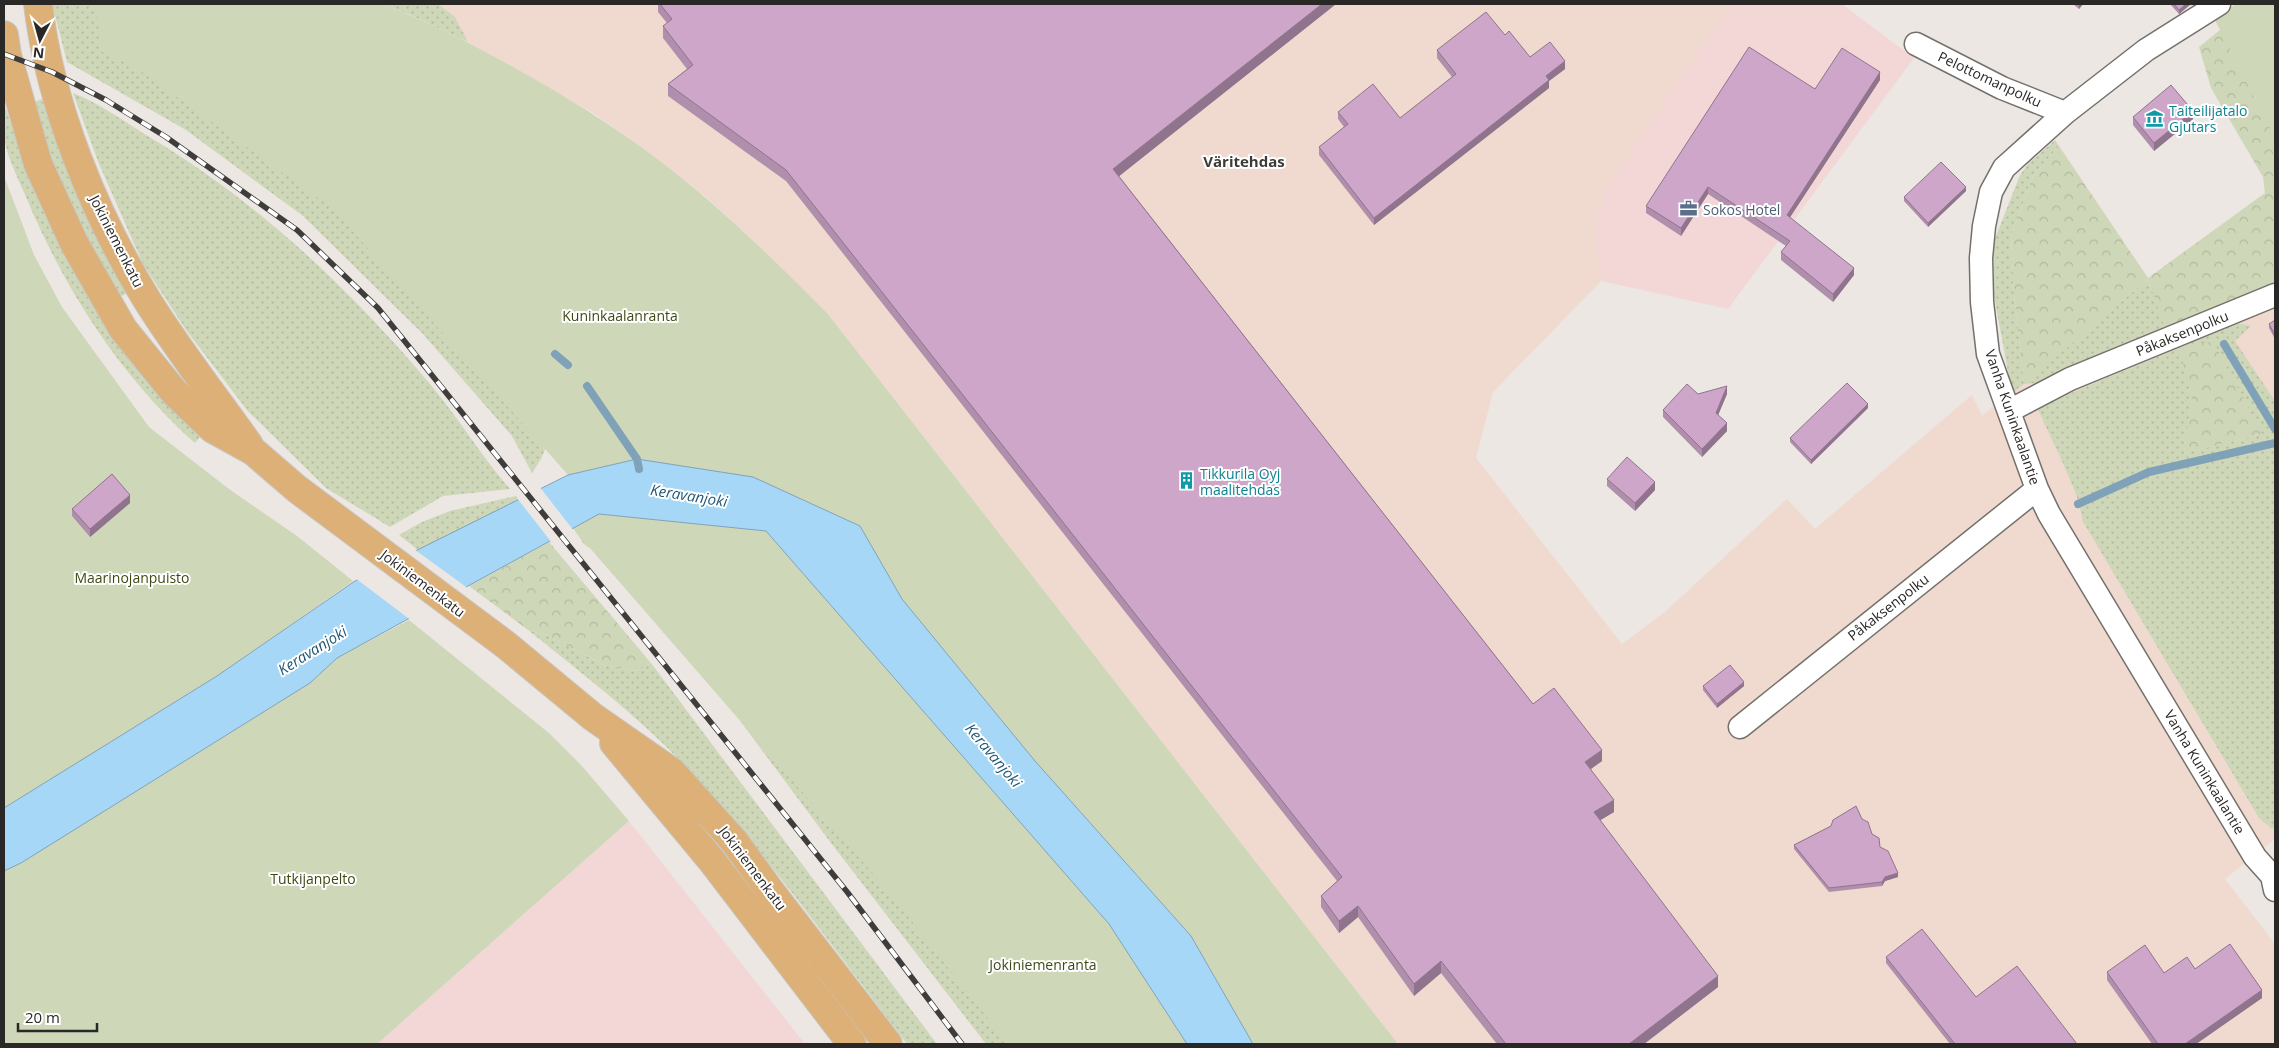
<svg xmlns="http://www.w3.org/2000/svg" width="2279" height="1048" font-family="'Open Sans',sans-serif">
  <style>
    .commercial { fill: #f2d7d6 }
    .industrial { fill: #f0d9ce }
    .grass { fill: url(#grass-dots); fill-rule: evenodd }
    .forest { fill: url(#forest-crowns) }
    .park { fill: #cfd7b9 }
    .water { fill: #a6d7f6; stroke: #80a2b8 }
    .pier { fill: #ece7e2 }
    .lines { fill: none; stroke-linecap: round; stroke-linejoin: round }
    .stream { stroke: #80a2b8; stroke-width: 8 }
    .street-casing { stroke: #74706c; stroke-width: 25 }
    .primary-casing { stroke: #c7c7c7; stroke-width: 30 }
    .street { stroke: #fff; stroke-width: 22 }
    .primary { stroke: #dcb076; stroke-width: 28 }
    .rail-casing { stroke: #3f3d3b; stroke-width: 5.5 }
    .rail { stroke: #fff; stroke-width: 4; stroke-dasharray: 11; stroke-linecap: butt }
    .wall { fill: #b08fad }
    .shaded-wall { fill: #90748d }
    .building { fill: #cda6c9; stroke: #90748d }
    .labels { text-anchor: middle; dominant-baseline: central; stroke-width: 4; stroke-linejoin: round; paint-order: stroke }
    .street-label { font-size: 14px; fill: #292826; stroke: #fff }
    .culture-label { font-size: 14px; fill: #0d838f; stroke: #fff; text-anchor: start }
    .service-label { font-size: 14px; fill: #4e5e75; stroke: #fff; text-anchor: start }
    .park-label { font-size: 14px; fill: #3e4913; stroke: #fff }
    .neighbourhood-label { font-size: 15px; font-weight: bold; fill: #3e3a36; stroke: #fff }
    .water-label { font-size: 15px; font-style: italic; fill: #1f5776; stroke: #fff }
  </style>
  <defs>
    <pattern id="grass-dots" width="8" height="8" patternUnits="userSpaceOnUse" patternTransform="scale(1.25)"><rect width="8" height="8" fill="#cfd7b9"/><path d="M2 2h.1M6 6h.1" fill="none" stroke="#b2b99f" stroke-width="1.8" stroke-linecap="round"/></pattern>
    <pattern id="forest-crowns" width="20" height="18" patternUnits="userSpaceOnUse" patternTransform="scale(1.25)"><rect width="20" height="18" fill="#cfd7b9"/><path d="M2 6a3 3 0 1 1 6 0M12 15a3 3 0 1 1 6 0" fill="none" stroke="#b2b99f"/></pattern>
  </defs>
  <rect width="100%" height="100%" fill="#ece7e2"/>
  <!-- commercial -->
  <path class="commercial" d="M1731 4H1842L1914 58 1728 309 1601 281 1594 225 1607 187Z
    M629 821 805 1044H377Z"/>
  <!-- industrial -->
  <path class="industrial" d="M381 4H1731L1607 187 1594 225 1601 281 1493 392 1476 458 1622 644 1665 612 1787 499 1815 529 1972 395 1982 416 2148 279 2275 186V839L2225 879 2275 944V1044H1398L827 313 748 235 706 197 654 156 595 114 468 42 411 15Z"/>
  <!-- grass -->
  <path class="grass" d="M52 4H101L349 184 548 442 541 459 532 473 512 436 423 334 303 216 186 130 67 62Z
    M381 4H438L455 17 468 42 411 15Z
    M73 93C100 103 126 123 151 138 258 202 350 289 430 384 458 417 481 456 510 489L443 496 390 527 326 488 247 410 186 330 143 264 99 164Z
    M42 99C63 167 90 232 127 293L117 299 73 219 29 104Z
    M4 103 31 182 82 284 113 333 160 394 200 437 195 443C120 376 65 290 26 197 18 178 7 157 4 137 2 126 4 114 4 103Z
    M2055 140 2059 146 2033 176 2011 236 2014 295 2024 383 2148 279 2165 328 2038 383 2024 384 2012 393 1994 296V241L2020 175 2028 164Z
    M2236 323 2251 326 2235 341 2275 401V826L2272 829 2259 818 2082 520C2083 499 2047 431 2037 407L2179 348 2178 343ZM2192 398 2262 434 2184 453Z
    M516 496 518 500 418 550 399 535 422 522 450 511Z
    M599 514 1024 1044H986L831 843 738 718 590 548 584 544 573 528Z
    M528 630 549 636 604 665 636 671 651 663 937 1044H907C837 953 769 857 691 772 642 719 584 675 528 630Z"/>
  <!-- forest -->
  <path class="forest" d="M2220 30 2235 32 2275 101V284L2213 313 2165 328 2148 279 2024 384 2014 295 2011 236 2033 176 2059 146 2148 278 2265 193 2263 177 2211 88 2199 47Z
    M2213 341 2262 434 2184 453 2192 398 2179 348Z
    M549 542 651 663 636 671 604 665 549 636 528 630 469 586Z"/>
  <!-- park -->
  <path class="park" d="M95 4H381C424 19 464 40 504 62 576 101 645 145 707 199 749 235 788 274 827 313L1398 1044H1253L1191 936 1035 761 902 599 860 526 753 477 637 459 568 475 332 208 132 65 102 52Z
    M2236 4H2275V139L2214 18Z
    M4 176 34 255 62 307 149 427 229 489 297 536 353 581 217 676 4 808Z
    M599 514 766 531 1109 924 1187 1044H1008L888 891 573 528Z
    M409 620 549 733 581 765 629 821 377 1044H4V871L21 863 310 683 337 658Z"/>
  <!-- water -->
  <path class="water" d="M637 459 753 477 860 526 902 599 1035 761 1191 936 1253 1044H1187L1109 924 766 531 599 514 337 658 310 683 21 863 4 871V808L217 676 355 581 568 475Z"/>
  <!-- pier -->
  <path class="pier" d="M539 486 574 531 552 543 517 498Z
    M414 549 469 589 412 621 355 578Z"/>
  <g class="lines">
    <!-- stream -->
    <path class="stream" d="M2224 344 2275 429
      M555 354 568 365
      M587 386 637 459 639 469
      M2078 504 2149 472 2275 443"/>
    <defs>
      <path id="street" d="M2219 4 2146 50 2065 113 2004 168 1991 192 1984 226 1981 258 1982 302 1988 354 2037 489 2049 514 2255 857 2272 876 2275 890
        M1916 44 2002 88 2065 113
        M2009 411 2070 379 2275 295
        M1740 727 2037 489"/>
      <path id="primary" d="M38 4C50 105 94 214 147 300 178 350 215 397 249 445
        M4 35 7 55 38 164 74 243 123 329 174 392 213 429 253 451 297 489 506 645 593 717 672 772 734 841 771 892 888 1044
        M614 743 712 861 852 1044"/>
    </defs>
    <!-- street casing -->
    <use href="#street" class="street-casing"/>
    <!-- primary casing -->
    <use href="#primary" class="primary-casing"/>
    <!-- street -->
    <use href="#street" class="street"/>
    <!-- primary -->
    <use href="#primary" class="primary"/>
    <defs>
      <path id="rail" d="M4 54 52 72 106 100 166 137 297 230 378 308 848 893 962 1044"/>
    </defs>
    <!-- rail casing -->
    <use href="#rail" class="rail-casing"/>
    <!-- rail -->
    <use href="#rail" class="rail"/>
  </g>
  <!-- wall -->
  <path class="wall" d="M658 4H1336L1119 176 1533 704 1602 761 1591 769 1614 812 1600 820 1718 987 1644 1044H1497L1441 973 1414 996 1358 917 1339 933 1321 907V896L1337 881 786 181 668 96V84L687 69 663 38V26L667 23 658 12Z
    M2073 4H2083L2079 9Z
    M2170 4H2191L2179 14Z
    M1505 35 1530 57 1565 69 1549 81V88L1374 225 1319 155V147L1344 127 1338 119V112L1400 118 1452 77 1437 58V50Z
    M1880 80 1790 217 1854 275 1833 302 1781 260V252L1786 246 1708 194 1681 236 1646 213V206L1815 89Z
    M2133 117 2193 119 2154 151 2133 125Z
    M1966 191 1928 227 1904 201V197Z
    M2275 320V339L2269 328V324Z
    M1698 394H1727L1718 415 1727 431 1702 457 1663 417V410Z
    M1868 408 1811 464 1790 442V438Z
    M1607 479 1655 490 1635 511 1607 486Z
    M130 503 90 537 72 516V509Z
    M1703 686H1744L1717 708 1703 690Z
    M1862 819 1880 847 1898 877 1885 881 1882 886 1829 892 1794 849V845L1831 826Z
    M1886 957 1976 997 2077 1044H1950L1886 963Z
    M2195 969 2262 998 2196 1044H2152L2107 980V972L2164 973Z"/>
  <!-- shaded-wall -->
  <path class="shaded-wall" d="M1322 4H1336L1113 181V169Z
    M2079 4H2083L2079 9Z
    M2186 4H2191L2179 14V10Z
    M1565 61V69L1549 81V88L1374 225V218L1546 76Z
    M1880 72V80L1787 222V215Z
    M2193 111V119L2154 151V143Z
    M1708 187V194L1681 236V228Z
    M1966 187V191L1928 227V223Z
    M1854 268V275L1833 302V294Z
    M1727 386V394L1716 420V413Z
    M1868 404V408L1811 464V460Z
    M1727 423V431L1702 457V449Z
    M1655 482V490L1635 511V503Z
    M130 495V503L90 537V529Z
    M1744 682V686L1717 708V704Z
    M1602 750V761L1585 773V762Z
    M1614 800V812L1594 824V812Z
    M1898 873V877L1885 881 1882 886V882L1885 877Z
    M1358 906V917L1339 933V921Z
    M1441 961V973L1414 996V984Z
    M1718 976V987L1644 1044H1629Z
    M2262 990V998L2196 1044H2185Z"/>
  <!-- building -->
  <path class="building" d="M660 4H1322L1113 169 1533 704 1554 688 1602 750 1585 762 1614 800 1594 812 1718 976 1629 1044H1506L1441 961 1414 984 1358 906 1339 921 1321 896 1342 877 786 170 668 84 693 65 663 26 672 19Z
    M2174 4H2186L2179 10Z
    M1486 12 1505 35 1509 31 1530 57 1550 42 1565 61 1546 76 1549 80 1374 218 1319 147 1348 124 1338 112 1373 84 1400 118 1456 74 1437 50Z
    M1749 47 1815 89 1842 48 1880 72 1787 215 1854 268 1833 294 1781 252 1790 241 1708 187 1681 228 1646 206Z
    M2171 85 2193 111 2154 143 2133 117Z
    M1941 162 1966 187 1928 223 1904 197Z
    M2275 320V335L2269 324Z
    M1847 383 1868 404 1811 460 1790 438Z
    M1687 384 1698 394 1727 386 1716 413 1727 423 1702 449 1663 410Z
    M1627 457 1655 482 1635 503 1607 479Z
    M112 474 130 495 90 529 72 509Z
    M1730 665 1744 682 1717 704 1703 686Z
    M1856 806 1862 819 1868 822 1872 834 1879 838 1880 847 1888 851 1898 873 1885 877 1882 882 1829 888 1794 845 1831 826 1833 820Z
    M1922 929 1976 997 2017 966 2077 1044H1955L1886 957Z
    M2230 944 2262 990 2185 1044H2158L2107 972 2145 945 2164 973 2187 957 2195 969Z"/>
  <!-- icons -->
  <defs>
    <symbol id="museum-bare" viewBox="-9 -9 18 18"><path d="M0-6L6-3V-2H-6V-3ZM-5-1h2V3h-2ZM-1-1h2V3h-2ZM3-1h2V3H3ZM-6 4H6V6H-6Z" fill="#0f9aa8" stroke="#fff" stroke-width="2.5" paint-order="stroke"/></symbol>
    <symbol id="office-bare" viewBox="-9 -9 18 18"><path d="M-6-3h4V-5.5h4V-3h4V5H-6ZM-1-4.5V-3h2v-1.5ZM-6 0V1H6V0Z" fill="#5c6f8a" stroke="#fff" stroke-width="2.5" paint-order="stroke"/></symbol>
    <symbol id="building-bare" viewBox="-9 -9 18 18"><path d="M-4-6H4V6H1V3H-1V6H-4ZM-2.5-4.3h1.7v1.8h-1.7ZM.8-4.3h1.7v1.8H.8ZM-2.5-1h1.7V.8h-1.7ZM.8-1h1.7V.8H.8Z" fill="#0f9aa8" stroke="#fff" stroke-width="2.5" paint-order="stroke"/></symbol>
  </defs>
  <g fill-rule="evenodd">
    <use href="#museum-bare" x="2142" y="106" width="25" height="25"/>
    <use href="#office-bare" x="1676" y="196" width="25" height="25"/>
    <use href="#building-bare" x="1174" y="468" width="25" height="25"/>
  </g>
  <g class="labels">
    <!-- street labels -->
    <g class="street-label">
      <text transform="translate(1990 79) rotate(25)">Pelottomanpolku</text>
      <text transform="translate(117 241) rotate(63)">Jokiniemenkatu</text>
      <text transform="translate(2182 333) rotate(-22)">Påkaksenpolku</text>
      <text transform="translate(2013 417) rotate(71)">Vanha Kuninkaalantie</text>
      <text transform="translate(423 583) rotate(37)">Jokiniemenkatu</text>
      <text transform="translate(1888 607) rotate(-38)">Påkaksenpolku</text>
      <text transform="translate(2205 772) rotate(59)">Vanha Kuninkaalantie</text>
      <text transform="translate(753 868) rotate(53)">Jokiniemenkatu</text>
    </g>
    <!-- culture labels -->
    <g class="culture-label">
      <text x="2169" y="110">Taiteilijatalo<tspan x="2169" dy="16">Gjutars</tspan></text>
      <text x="1200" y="473">Tikkurila Oyj<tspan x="1200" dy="16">maalitehdas</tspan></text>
    </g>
    <!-- service labels -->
    <g class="service-label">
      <text x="1703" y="209">Sokos Hotel</text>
    </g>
    <!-- park labels -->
    <g class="park-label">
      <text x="620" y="315">Kuninkaalanranta</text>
      <text x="132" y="577">Maarinojanpuisto</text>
      <text x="313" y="878">Tutkijanpelto</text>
      <text x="1043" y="964">Jokiniemenranta</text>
    </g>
    <!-- neighbourhood labels -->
    <g class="neighbourhood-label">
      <text x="1244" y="161">Väritehdas</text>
    </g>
    <!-- water labels -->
    <g class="water-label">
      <text transform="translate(689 495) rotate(9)">Keravanjoki</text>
      <text transform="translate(312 650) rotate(-32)">Keravanjoki</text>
      <text transform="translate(994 755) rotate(50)">Keravanjoki</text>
    </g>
  </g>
  <!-- border -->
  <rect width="2279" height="1048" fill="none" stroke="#292826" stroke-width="10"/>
  <!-- north arrow -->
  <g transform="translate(40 40) rotate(186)" stroke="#ffffff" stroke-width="4" paint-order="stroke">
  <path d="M0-4L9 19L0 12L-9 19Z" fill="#292826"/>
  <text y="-8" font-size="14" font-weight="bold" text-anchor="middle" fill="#292826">N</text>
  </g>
  <!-- scale -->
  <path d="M18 1023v8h79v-8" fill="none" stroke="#292826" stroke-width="2.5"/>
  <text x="25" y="1023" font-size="15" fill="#292826" stroke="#ffffff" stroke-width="4" paint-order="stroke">20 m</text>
</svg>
